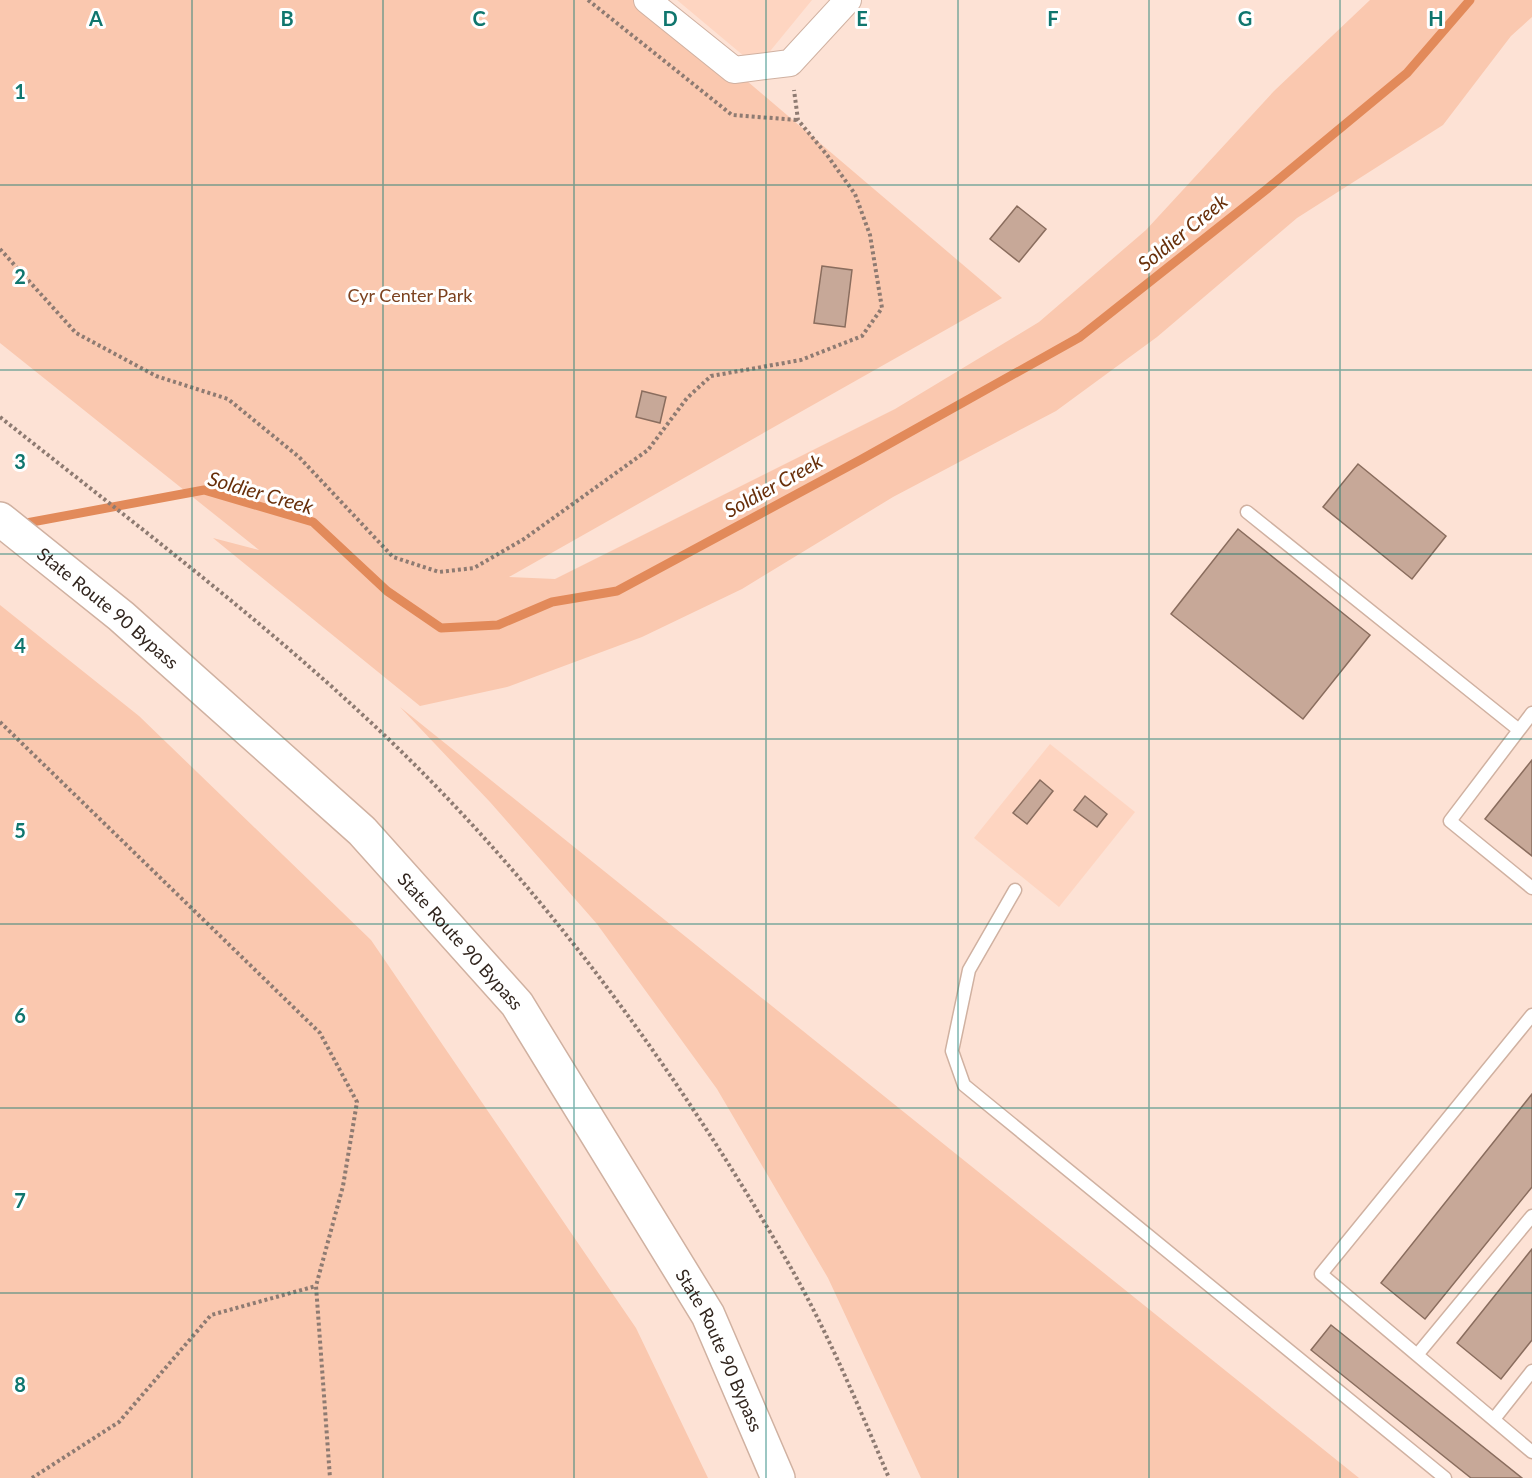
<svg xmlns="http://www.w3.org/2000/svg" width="1532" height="1478" font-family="Lato,sans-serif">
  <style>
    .built { fill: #fed5c1 }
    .green { fill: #fac8af }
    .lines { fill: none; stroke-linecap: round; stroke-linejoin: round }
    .stream { stroke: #e28a5a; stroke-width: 9 }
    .building { fill: #c7a898; stroke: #8a6d5e; stroke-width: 1.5 }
    .service-casing { stroke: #d0b1a1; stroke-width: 15 }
    .minor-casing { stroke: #d0b1a1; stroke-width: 28 }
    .trunk-casing { stroke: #d0b1a1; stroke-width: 36 }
    .path { stroke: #8e7b72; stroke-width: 4; stroke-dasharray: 3 3; stroke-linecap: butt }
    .service { stroke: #fff; stroke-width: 12 }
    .minor { stroke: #fff; stroke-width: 26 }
    .trunk { stroke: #fff; stroke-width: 33 }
    .grid { fill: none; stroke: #0f766e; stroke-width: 1.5; stroke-opacity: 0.55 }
    .labels { text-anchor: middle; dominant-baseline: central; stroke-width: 6; stroke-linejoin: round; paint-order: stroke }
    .park-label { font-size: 18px; fill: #7c4220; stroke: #fff }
    .street-label { font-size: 18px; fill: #31251e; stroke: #fff }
    .water-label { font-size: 20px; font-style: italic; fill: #682f0a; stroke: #fff }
    .grid-label { font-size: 20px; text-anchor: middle; font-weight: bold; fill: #0f766e; stroke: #fff; stroke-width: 6; stroke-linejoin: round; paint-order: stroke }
  </style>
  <rect width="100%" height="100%" fill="#fde2d5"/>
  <!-- built -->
  <path class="built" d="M677 0H812L757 67Z
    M1050 744 1135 812 1059 907 974 838Z"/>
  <!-- green -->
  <path class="green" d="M0 0H647L734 70 1002 298 509 577 555 579 895 409 1039 322 1146 230 1274 91 1370 0H1532V17L1511 36 1443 125 1297 218 1157 337 1056 411 893 497 742 589 642 637 507 687 420 706 213 538 259 550 0 343Z
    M0 605 139 716 371 940 636 1328 708 1478H0Z
    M400 707 1359 1478H921L828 1278 717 1089 597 924 490 802Z"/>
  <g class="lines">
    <!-- stream -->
    <path class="stream" d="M21 524 204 490 313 522 387 591 441 628 498 625 552 602 617 591 862 459 1080 337 1267 189 1407 73 1470 0"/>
  </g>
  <!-- building -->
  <path class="building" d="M1017 206 1046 229 1019 262 990 239Z
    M822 266 852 270 845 327 814 323Z
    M642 391 666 397 660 423 636 417Z
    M1358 464 1446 536 1412 579 1323 507Z
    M1238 529 1370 635 1303 719 1171 614Z
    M1532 760V856L1485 819Z
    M1040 780 1053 791 1027 824 1013 813Z
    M1085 796 1107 814 1097 827 1074 810Z
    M1532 1094V1187L1425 1319 1381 1283Z
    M1532 1249V1340L1501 1379 1457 1343Z
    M1331 1325 1522 1478H1471L1311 1350Z"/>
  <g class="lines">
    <defs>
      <path id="service" d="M1247 512 1519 730
        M1532 713 1450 821 1532 888
        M1015 890 969 970 952 1051 964 1085 1445 1478
        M1532 1015 1321 1274 1532 1452
        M1417 1355 1532 1216
        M1494 1419 1532 1371"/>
      <path id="minor" d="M647 0 734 70 790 63 848 0"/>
      <g id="trunk">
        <path id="s1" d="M0 519 121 616 362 831 517 1004 708 1315 778 1478"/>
      </g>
    </defs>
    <!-- service casing -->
    <use href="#service" class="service-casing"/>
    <!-- minor casing -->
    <use href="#minor" class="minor-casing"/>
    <!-- trunk casing -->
    <use href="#trunk" class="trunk-casing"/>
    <!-- path -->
    <path class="path" d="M588 0 732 115 798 120
      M0 249 76 333 156 376 228 399 299 457 393 557 439 572 474 568 524 539 648 450 687 398 711 376 801 360 862 336 882 308 870 235 855 194 827 155 798 120 794 90
      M0 417C123 515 250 610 365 717 532 871 674 1065 787 1261 827 1330 858 1405 889 1478
      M0 722 320 1033 357 1102 343 1186 316 1286 330 1478
      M32 1478 119 1422 211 1315 316 1286"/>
    <!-- service -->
    <use href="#service" class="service"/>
    <!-- minor -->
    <use href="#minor" class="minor"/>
    <!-- trunk -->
    <use href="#trunk" class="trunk"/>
  </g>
  <!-- grid -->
  <path class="grid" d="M192 0V1478M383 0V1478M574 0V1478M766 0V1478M958 0V1478M1149 0V1478M1340 0V1478M0 185H1532M0 370H1532M0 554H1532M0 739H1532M0 924H1532M0 1108H1532M0 1293H1532"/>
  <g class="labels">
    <!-- park labels -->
    <g class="park-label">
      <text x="410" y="295">Cyr Center Park</text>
    </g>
    <!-- street labels -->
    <g class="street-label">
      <text stroke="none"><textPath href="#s1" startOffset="140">State Route 90 Bypass</textPath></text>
      <text stroke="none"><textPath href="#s1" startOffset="626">State Route 90 Bypass</textPath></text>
      <text stroke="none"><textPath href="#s1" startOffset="1112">State Route 90 Bypass</textPath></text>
    </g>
    <!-- water labels -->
    <g class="water-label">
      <text transform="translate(1182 232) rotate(-39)">Soldier Creek</text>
      <text transform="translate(773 485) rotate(-29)">Soldier Creek</text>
      <text transform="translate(261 492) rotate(16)">Soldier Creek</text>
    </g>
  </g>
  <g class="grid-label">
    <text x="96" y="26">A</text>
    <text x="287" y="26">B</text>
    <text x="479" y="26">C</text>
    <text x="670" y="26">D</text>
    <text x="862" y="26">E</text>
    <text x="1053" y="26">F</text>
    <text x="1245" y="26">G</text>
    <text x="1436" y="26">H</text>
    <text x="20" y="99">1</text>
    <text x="20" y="284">2</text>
    <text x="20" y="469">3</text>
    <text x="20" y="653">4</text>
    <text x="20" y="838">5</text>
    <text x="20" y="1023">6</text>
    <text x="20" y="1208">7</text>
    <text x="20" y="1392">8</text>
  </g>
</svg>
